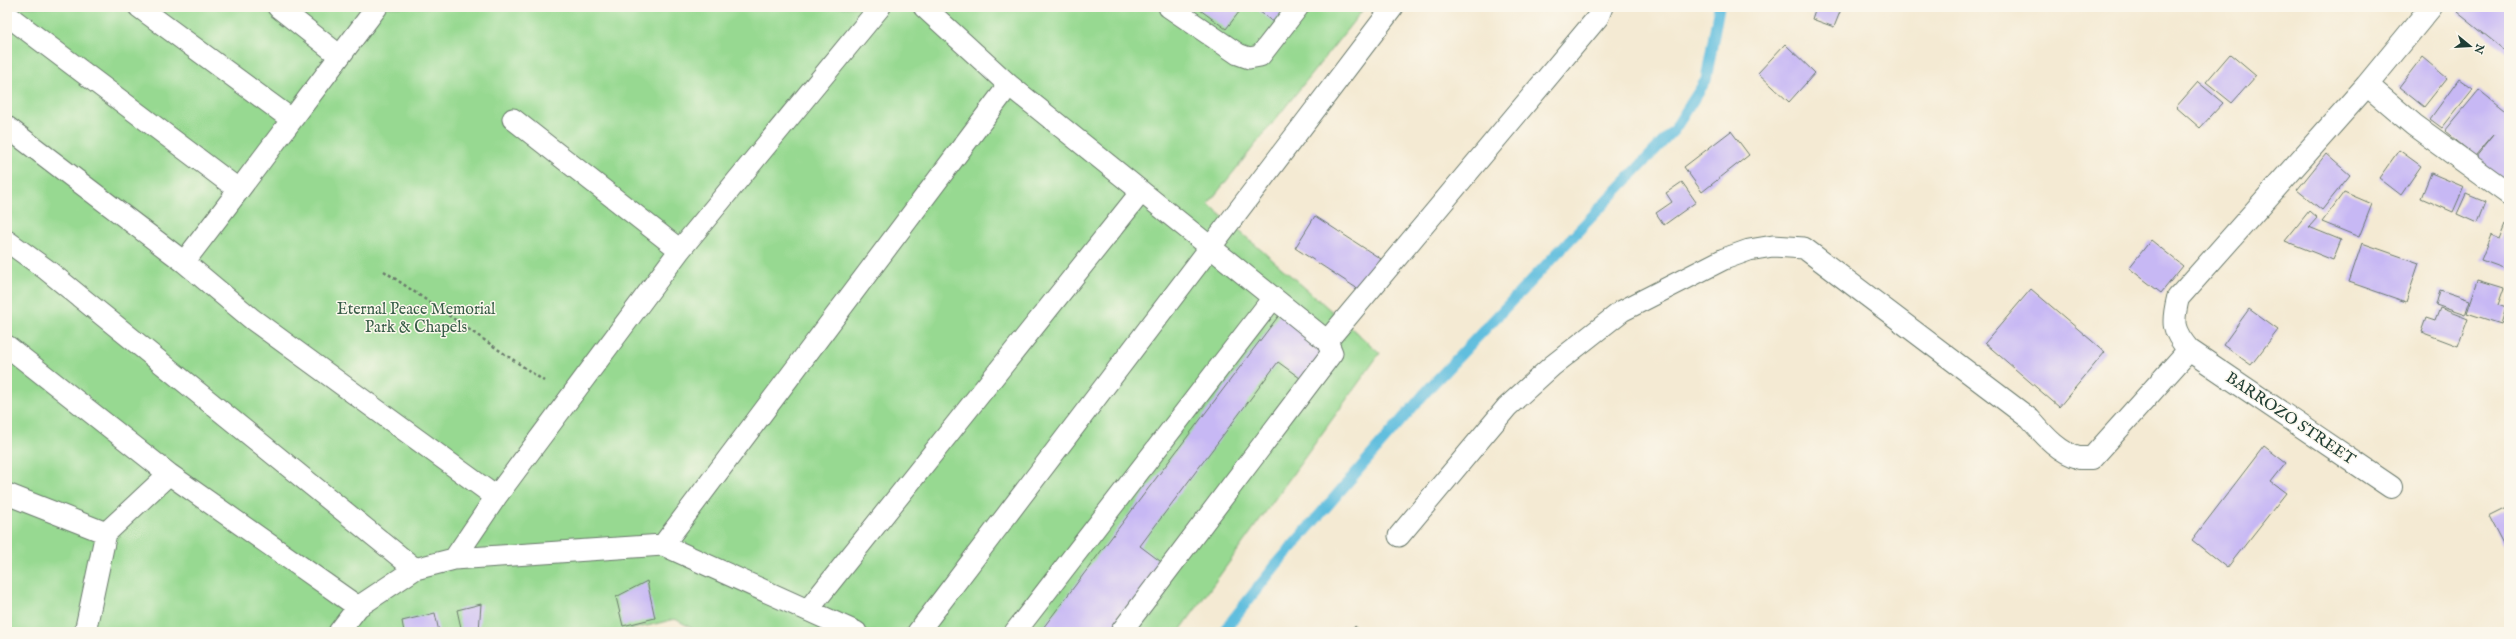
<svg xmlns="http://www.w3.org/2000/svg" width="2516" height="639" font-family="'IM FELL English',serif">
  <style>
    .green { fill: #97d991; stroke: #5b8b62 }
    .lines { fill: none; stroke-linecap: round; stroke-linejoin: round }
    .stream { stroke: #60bede; stroke-width: 11 }
    .building { fill: #c7b8f4 }
    .lane-casing { stroke: #6a7a6c; stroke-width: 23 }
    .street-casing { stroke: #6a7a6c; stroke-width: 24 }
    .path { stroke: #6a7a6c; stroke-width: 2.5; stroke-dasharray: 3 3; stroke-linecap: butt }
    .lane { stroke: #fff; stroke-width: 21 }
    .street { stroke: #fff; stroke-width: 22 }
    .labels { text-anchor: middle; dominant-baseline: central; stroke-width: 3; stroke-linejoin: round; paint-order: stroke }
    .park-label { font-size: 16px; fill: #375c47; stroke: #fbf7ec }
    .street-label { font-size: 16px; fill: #1f3d34; stroke: #fbf7ec }
  </style>
  <rect width="100%" height="100%" fill="#fbf7ec"/>
  <filter id="ink" filterUnits="userSpaceOnUse"><feTurbulence type="fractalNoise" baseFrequency=".025" numOctaves="2"/><feDisplacementMap in="SourceGraphic" scale="8" xChannelSelector="R" yChannelSelector="G"/><feConvolveMatrix kernelMatrix="1 2 1 2 8 2 1 2 1" color-interpolation-filters="sRGB"/></filter>
  <filter id="wash" filterUnits="userSpaceOnUse"><feTurbulence type="fractalNoise" baseFrequency=".012" numOctaves="4" result="noise"/><feDisplacementMap in="SourceGraphic" scale="16" xChannelSelector="R" yChannelSelector="G"/><feGaussianBlur stdDeviation="0.9" result="paint"/><feColorMatrix in="noise" values="0 0 0 0 0 0 0 0 0 0 0 0 0 0 0 0 0 1.4 0 .05"/><feComposite in="paint" operator="in"/></filter>
  <g filter="url(#wash)">
    <rect width="100%" height="100%" fill="#f4ead3"/>
    <!-- green -->
    <path class="green" d="M7 7H1365L1208 204 1380 353 1179 632H699L675 619 623 632H7Z"/>
    <g class="lines">
      <!-- stream -->
      <path class="stream" d="M1223 632 1276 565 1432 385 1674 130 1706 80 1719 7"/>
    </g>
    <g id="blocks">
      <!-- building -->
      <path class="building" d="M1196 7H1243L1226 29Z
        M1254 7H1287L1274 23Z
        M1816 7H1842L1834 27 1812 19Z
        M2461 7H2509V54L2457 12Z
        M1785 44 1815 73 1789 102 1758 73Z
        M2230 54 2256 76 2232 103 2206 82Z
        M2422 57 2447 78 2424 107 2399 87Z
        M2459 79 2473 89 2442 128 2430 119Z
        M2198 82 2223 103 2200 128 2176 107Z
        M2479 90 2509 114V190L2472 162 2494 134 2475 156 2445 131Z
        M1731 131 1749 155 1702 192 1684 167Z
        M2399 150 2421 166 2401 195 2379 178Z
        M2326 154 2350 175 2322 210 2297 190Z
        M2431 173 2464 187 2453 212 2421 198Z
        M1682 182 1696 202 1664 225 1656 213 1672 202 1666 193Z
        M2344 192 2372 204 2359 237 2322 222Z
        M2466 194 2485 202 2477 223 2457 214Z
        M2309 211 2317 218 2309 227 2341 240 2333 260 2285 241Z
        M1315 216 1381 259 1361 291 1295 248Z
        M2506 224 2509 225V270L2481 260 2491 235 2500 239Z
        M2151 240 2183 266 2161 293 2129 268Z
        M2362 243 2419 263 2406 302 2349 282Z
        M2478 280 2504 288 2498 305 2506 308 2501 324 2467 313Z
        M2031 289 2105 352 2059 407 1985 343Z
        M2440 290 2470 300 2465 315 2436 305Z
        M2440 308 2468 319 2458 346 2421 332 2426 318 2435 321Z
        M2249 309 2278 330 2251 365 2223 345Z
        M1280 314 1328 350 1304 381 1278 362 1140 546 1164 564 1112 632H1040Z
        M2264 446 2286 463 2271 482 2286 493 2227 568 2192 540Z
        M2509 507V555L2489 517Z
        M647 581 655 618 623 626 616 597Z
        M481 604 479 631 462 632 457 610Z
        M435 613 439 632H404L402 621Z
        M1355 626 1362 632H1350Z"/>
    </g>
  </g>
  <g filter="url(#ink)">
    <use href="#blocks" fill-opacity="0" stroke="#6a7a6c" stroke-width="1"/>
    <g class="lines">
      <defs>
        <path id="lane" d="M139 7 291 119
          M924 7 1009 85 1327 341 1332 353 1121 632
          M1169 7 1238 54 1249 58 1260 56 1298 7
          M7 15 239 190 184 262
          M340 56 377 7
          M513 119 680 250
          M7 127 184 262 252 319 496 497
          M239 190 340 56 278 7
          M7 241 47 270 415 569
          M1327 341 1598 17 1602 7
          M7 346 169 474 358 607
          M7 494 106 533
          M1399 536 1507 407 1552 366 1622 311 1724 259 1749 250 1773 246 1804 248 2030 419C2044 435 2059 453 2080 458
          M663 545 1009 85
          M454 559 496 497 680 250 880 7
          M808 610 1141 192
          M85 632 106 533 169 474
          M339 632 358 607 415 569 454 559 663 545 856 632
          M918 632 1393 7
          M1015 632 1273 298"/>
        <path id="street" d="M2367 85 2414 125 2509 194
          M2080 458H2092L2189 350
          M2391 487 2189 350C2172 330 2172 323 2178 298L2367 85 2431 7"/>
      </defs>
      <!-- lane casing -->
      <use href="#lane" class="lane-casing"/>
      <!-- street casing -->
      <use href="#street" class="street-casing"/>
      <!-- path -->
      <path class="path" d="M384 271 544 381"/>
      <!-- lane -->
      <use href="#lane" class="lane"/>
      <!-- street -->
      <use href="#street" class="street"/>
    </g>
  </g>
  <g class="labels">
    <!-- park labels -->
    <g class="park-label">
      <text x="416" y="310">Eternal Peace Memorial<tspan x="416" dy="18">Park &amp; Chapels</tspan></text>
    </g>
    <!-- street labels -->
    <g class="street-label">
      <text transform="translate(2290 419) rotate(34)">BARROZO STREET</text>
    </g>
  </g>
  <!-- margin -->
  <rect width="2516" height="639" fill="none" stroke="#fbf7ec" stroke-width="24"/>
  <!-- north arrow -->
  <g transform="translate(2470 46) rotate(108)" stroke="#fbf7ec" stroke-width="3" paint-order="stroke">
  <path d="M0-3L7 15L0 10L-7 15Z" fill="#1f3d34"/>
  <text y="-6" font-size="11" font-weight="bold" text-anchor="middle" fill="#1f3d34">N</text>
  </g>
</svg>
